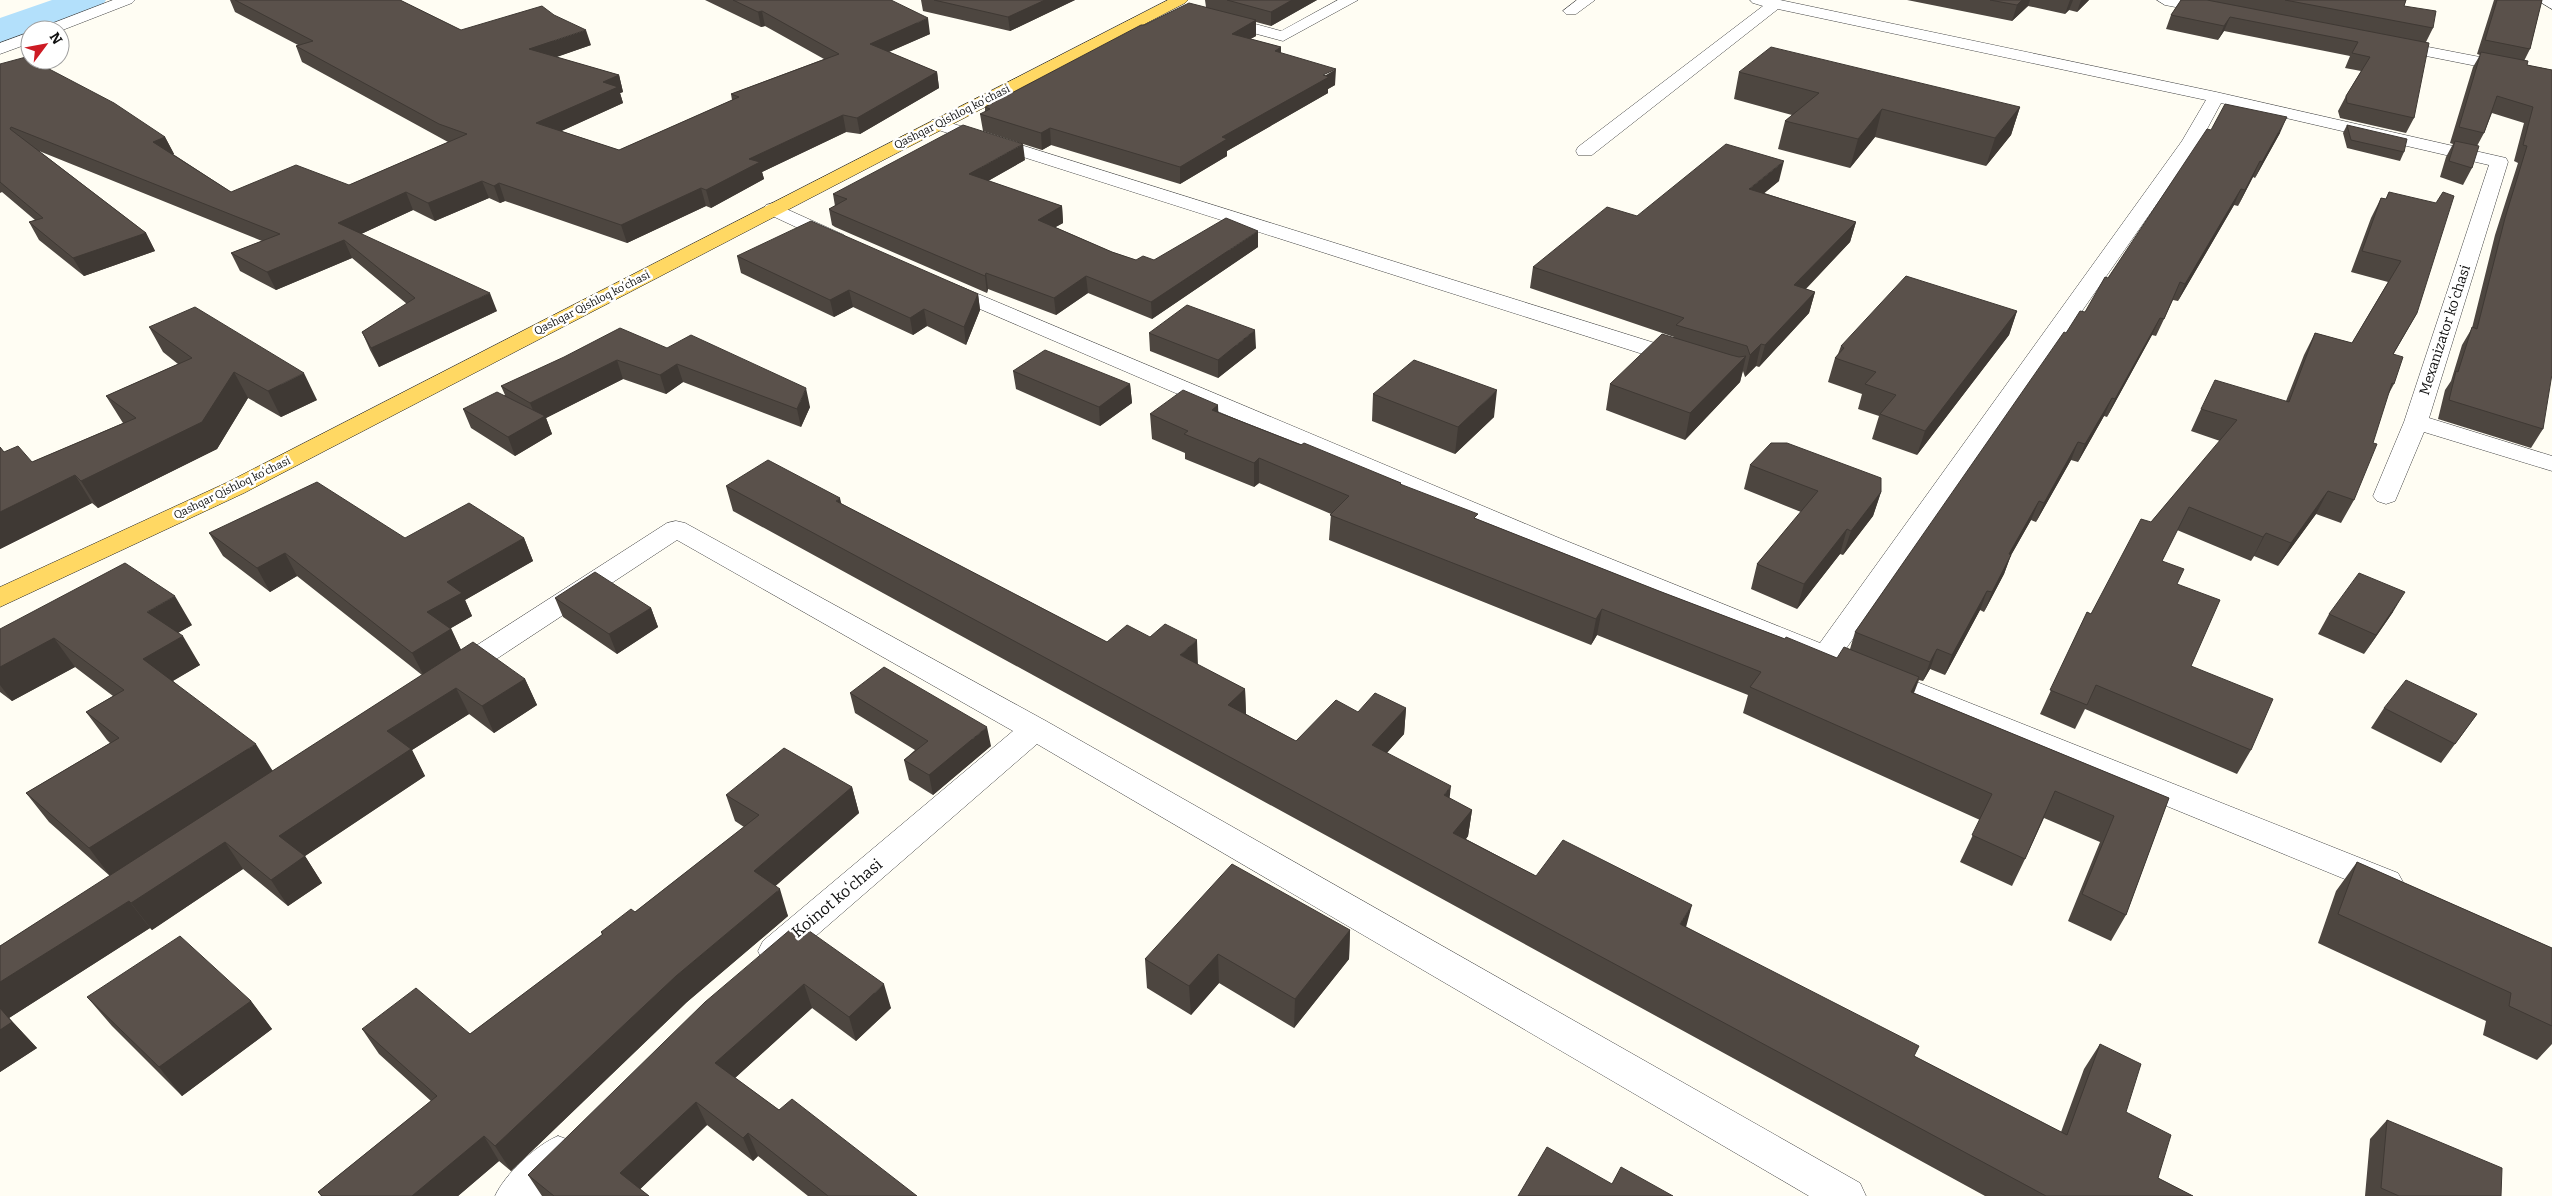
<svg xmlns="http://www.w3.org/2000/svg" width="2552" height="1196" font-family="Bitter,serif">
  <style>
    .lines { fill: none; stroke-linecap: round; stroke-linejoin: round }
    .river { fill: #b3e0fb; fill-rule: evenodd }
    .minor-casing { stroke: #434343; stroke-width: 1 }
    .major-casing { stroke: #212121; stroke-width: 1 }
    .minor { fill: #fff; fill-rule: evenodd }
    .major { fill: #ffd863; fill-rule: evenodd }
    .wall { fill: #4d4640 }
    .shaded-wall { fill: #3f3934 }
    .building { fill: #5a514b; stroke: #3f3934 }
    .labels { text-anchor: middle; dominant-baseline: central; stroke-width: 5; stroke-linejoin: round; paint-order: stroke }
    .far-street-label { font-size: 11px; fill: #101010; stroke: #fff }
    .street-label { font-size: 14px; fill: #101010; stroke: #fff }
    .near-street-label { font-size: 16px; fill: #101010; stroke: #fff }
  </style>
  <rect width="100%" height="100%" fill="#fffdf3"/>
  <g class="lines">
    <!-- river -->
    <path class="river" d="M52 0H106L101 8 39 30H30V33L0 43V18Z"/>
    <defs>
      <path id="minor" d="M113 0H135L132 3 60 31 41 30 43 27Z
        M1338 0H1358L1283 41 1212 22 1210 19 1218 14 1281 31Z
        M1577 0H1595L1576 14H1566L1563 11Z
        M1750 0H1780L2216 92 2506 158 2508 162 2429 418 2552 456V471L2424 432 2395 501 2386 504 2377 501 2373 496 2404 422 2489 165 2221 103 2200 142 1836 663 1826 666 1816 663 1813 658 1799 656 1541 550 938 291 934 287 938 283 945 281 952 283 1559 538 1820 643 2182 141 2206 100 1778 9 1592 155H1578L1576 151 1578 147 1763 6 1753 3Z
        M2157 0H2189L2222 7 2225 10 2217 15 2165 5Z
        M2537 0H2552V9Z
        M30 32V43L0 54V43Z
        M2392 40 2552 71V81L2386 48 2384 45 2386 42Z
        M938 119 1690 354 1693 359 1690 364 1682 366 1674 364 932 128 929 124 932 120Z
        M773 203 844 235 847 239 844 243H830L766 213 763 209 766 205Z
        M676 521 685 523 1046 721 1860 1183 1866 1196H1809L1037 744 787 961 775 965 763 961 758 951 763 941 1013 731 677 540 466 679 456 682 446 679 441 672 446 665 667 523Z
        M1879 667 2398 873 2403 882 2398 891 2386 895 2374 891 1869 684 1864 677 1869 670Z
        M558 1136 572 1141 577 1154 572 1167 542 1196H495C505 1174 536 1145 558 1136Z"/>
      <path id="major" d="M1168 0H1188L1185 3 244 493 0 607V587L226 483Z"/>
    </defs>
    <!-- minor casing -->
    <use href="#minor" class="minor-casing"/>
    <!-- major casing -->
    <use href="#major" class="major-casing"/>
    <!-- minor -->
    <use href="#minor" class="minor"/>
    <!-- major -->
    <use href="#major" class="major"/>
  </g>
  <!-- wall -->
  <path class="wall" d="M230 0H400L461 30 591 45 556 57 619 75 623 92 620 93 623 103 561 131 619 150 732 100 731 94 824 59 765 26 761 27 705 0H891L930 34 889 52 937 72 939 88 860 134 846 132 762 172 764 179 711 208 706 206 627 243 505 201 500 203 489 198 435 221 413 210 361 234 497 311 379 367 370 350 362 332 407 304 352 258 276 290 240 271 231 253 262 241 39 151 146 233 155 251 84 276 39 240 29 222 35 220 2 192 0 193V64L165 137 174 154H173L231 192 349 185 448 142 302 62 296 46 298 45 235 12Z
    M921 0H1075L1010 31 923 11Z
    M1205 0H1317L1271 26 1256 22V36L1250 39 1281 47V53L1335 85 1328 89V93L1227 151V156L1180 184 1051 145 1042 150 983 131 980 114 985 112V107L1144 25 1206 7Z
    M1907 0H2089L2077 12 2069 10 2065 14 2028 6 2012 21Z
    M2181 0H2406L2404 6 2433 28 2426 42 2414 118 2406 133 2340 118 2338 111 2346 96 2361 71 2345 68 2350 56 2224 31 2218 40 2166 29 2171 15Z
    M2494 0H2542L2530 49 2524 61 2527 65 2552 70 2543 429 2531 448 2438 419 2445 390 2451 381 2462 345 2472 328 2495 235 2518 163 2514 161 2524 123 2492 113 2484 133 2477 146 2472 168 2463 185 2440 177 2446 157 2453 144 2450 143 2473 67 2480 55 2477 54Z
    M1739 72 2020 107 2011 135 1986 166 1875 137 1850 168 1778 149 1785 121 1792 115 1734 99Z
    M2347 125 2404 152 2400 161 2347 148 2343 133Z
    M2211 130 2280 133 2255 178 2253 177 2238 206 2234 205 2178 301 2173 300 2156 336 2152 335 2107 417 2104 416 2078 462 2071 460 2036 522 2031 520 2011 555 2004 574 1984 612 1980 610 1945 675 1930 669 1923 681 1919 680 1914 693 2169 798 2126 915 2111 941 2068 921 2100 842 2044 818 2025 859 2012 886 1960 862 1980 820 1743 713 1748 695 1597 635 1591 645 1329 540 1331 514 1259 483 1254 487 1185 459V453L1152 439 1150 414 1218 405V412L1401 483V485L1477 519 1659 591 1785 639 1837 658 1850 649 1855 632 2066 333 2085 312 2108 278Z
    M1025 160 988 181 1062 206 1063 223 1055 227 1112 252 1136 260H1154L1258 247 1152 319 1088 293 1056 315 988 289 987 293 835 227 832 225 829 209 835 206 833 194Z
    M1779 181 1764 193 1856 222 1850 242 1806 289 1815 292 1809 313 1759 367 1756 366 1745 377 1743 371 1740 382 1685 440 1606 410 1610 384 1674 337 1530 288 1533 267 1637 216Z
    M2389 192 2417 313 2393 355 2394 384 2387 397 2354 500 2341 523 2316 514 2278 566 2254 556 2251 561 2177 530 2162 561 2177 584 2191 666 2251 750 2237 774 2085 709 2075 729 2040 714 2087 612 2091 614 2151 522 2220 441 2191 431 2201 409 2286 401 2304 355 2315 333 2352 343 2388 282 2351 272 2371 218 2381 198 2386 199Z
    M737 256 978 294 980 310 966 345 927 326 913 335 853 307 834 317 741 273Z
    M2017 311 2009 335 1917 455 1872 439 1879 416 1858 409 1862 394 1828 382 1835 358 1838 354 1841 346Z
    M149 327 317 400 281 417 248 398 217 449 98 508 92 503 0 549V447L4 452 32 462 123 423 106 396 178 364 163 352Z
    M1149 333 1256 348 1218 378 1150 351Z
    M667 348 810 407 801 427 683 382 666 394 623 379 546 418 552 434 515 456 471 428 463 409 505 395 501 386Z
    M1013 371 1130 384 1132 403 1100 426 1016 389Z
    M1373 394 1494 417 1455 454 1372 421Z
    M1750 465 1881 492 1873 516 1843 555 1840 554 1797 609 1751 589 1757 564 1801 512 1744 489Z
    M726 486 842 504 1107 642 1198 665 1245 689 1246 714 1296 741 1358 712 1406 708 1404 734 1387 753 1450 799 1472 810 1468 836 1466 839 1536 876 1686 927 1914 1056 2061 1132 2084 1069 2100 1044 2126 1112 2158 1178 2193 1196H1985L733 511Z
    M209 533 405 538H524L533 561 465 600 472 616 451 628 461 650 525 679 537 705 494 733 469 714 412 750 425 776 305 856 322 883 288 906 243 869 152 930 150 928 9 1018 37 1048 0 1072V946L110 876 49 822 26 793 110 743 107 740 86 712 113 696 75 667 12 701 0 692V629L192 625 178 633 200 665 173 681 273 771 422 675 297 576 270 592 223 556Z
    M555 598 651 608 658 627 617 654 563 617Z
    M2393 612 2364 654 2318 634 2329 614Z
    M850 693 991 746 933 795 909 780 904 760 915 750 855 713Z
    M2384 708 2477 714 2441 763 2371 728Z
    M852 787 859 813 775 886 788 916 687 1002 511 1171 499 1161 458 1196H321L318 1192 431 1101 379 1054 362 1029 470 1034 602 935 601 932 635 912 744 827 735 821 726 795Z
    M2357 862 2552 948V1044L2537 1060 2483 1035 2486 1021 2318 943 2336 891Z
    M798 923 891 1008 856 1041 812 1008 735 1078 779 1110 917 1196H808L758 1156 753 1161 707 1125 640 1189 649 1196H542L528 1175Z
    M1350 930 1349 959 1294 1028 1219 983 1191 1015 1147 988 1145 959Z
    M87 997 251 1001 272 1029 182 1096 112 1026Z
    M2387 1120 2501 1196H2365L2370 1139Z"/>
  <!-- shaded-wall -->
  <path class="shaded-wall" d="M1045 0H1075L1010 31 1008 17Z
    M1292 0H1317L1271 26V12Z
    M2022 0H2030L2028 6 2012 21 2017 5Z
    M2070 0H2073L2069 10 2065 14Z
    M2081 0H2089L2077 12Z
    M762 11 765 26 761 27 758 12Z
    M2230 17 2224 31 2218 40 2224 26Z
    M928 18 930 34 872 59 870 44Z
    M1256 20V36L1232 49V34Z
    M586 30 591 45 534 65 529 49Z
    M1281 47V63L1275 51Z
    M1336 69 1335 85 1328 89V93L1227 151V156L1180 184V167L1222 137Z
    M937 72 939 88 860 134 857 118Z
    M619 75 623 92 620 93 623 103 542 140 536 123 603 82Z
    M2020 107 2011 135 1986 166 1995 138Z
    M1882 109 1875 137 1850 168 1858 139Z
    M843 115 846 132 762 172 764 179 711 208 706 190 749 159Z
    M2287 117 2280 133 2255 178 2262 162Z
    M1050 128 1051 145 1042 150 1041 133Z
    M165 137 174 154 161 159 153 142Z
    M1023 144 1025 160 972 190 969 174Z
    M1784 161 1779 181 1745 209 1749 189Z
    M2260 161 2253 177 2238 206 2245 190Z
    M482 181 489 198 435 221 428 203Z
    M499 183 505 201 500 203 494 186Z
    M701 188 706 206 627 243 621 225Z
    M2241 189 2234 205 2178 301 2185 284Z
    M406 192 413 210 346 241 338 223Z
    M1062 206 1063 223 1040 236 1038 220Z
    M1856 222 1850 242 1789 306 1794 285Z
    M1258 231V247L1152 319 1151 302Z
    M146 233 155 251 84 276 73 258Z
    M344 240 352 258 276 290 267 272Z
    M986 273 988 289 987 293 985 276Z
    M1086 276 1088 293 1056 315 1054 298Z
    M849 290 853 307 834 317 830 300Z
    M1815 292 1809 313 1759 367 1765 345Z
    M490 293 497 311 379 367 371 348Z
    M978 294 980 310 966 345 964 327Z
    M924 309 927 326 913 335 910 318Z
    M2017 311 2009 335 1917 455 1925 431Z
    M2160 318 2152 335 2107 417 2115 399Z
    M1255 330 1256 348 1218 378V360Z
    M1761 344 1756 366 1745 377 1750 355Z
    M1746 356 1740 382 1685 440 1690 413Z
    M617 360 623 379 546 418 552 434 515 456 508 437 537 420 530 403Z
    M677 364 683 382 666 394 660 375Z
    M234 372 248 398 217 449 98 508 81 481Z
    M304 373 317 400 281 417 268 391Z
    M1130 384 1132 403 1100 426 1099 407Z
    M806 388 810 407 801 427 797 409Z
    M1497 390 1494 417 1455 454 1458 427Z
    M2112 398 2104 416 2078 462 2085 444Z
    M1218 405 1219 429 1212 410Z
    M2078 442 2071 460 2036 522 2044 503Z
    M1259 458V483L1254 487V463Z
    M75 475 92 503 0 549V512Z
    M2328 491 2316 514 2278 566 2291 543Z
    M1881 492 1873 516 1843 555 1851 531Z
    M840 498 846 523 836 501Z
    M2039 501 2031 520 2001 573 2009 554Z
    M1847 529 1840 554 1797 609 1804 584Z
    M2266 533 2254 556 2251 561 2263 537Z
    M524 538 533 561 465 600 472 616 439 635 427 612 447 582Z
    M285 553 297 576 270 592 257 568Z
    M2011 555 2004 574 1984 612 1992 592Z
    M1987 591 1980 610 1945 675 1952 655Z
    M2405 592 2393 612 2364 654 2376 635Z
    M175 596 192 625 165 640 147 612Z
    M651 608 658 627 617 654 609 634Z
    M1602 609 1597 635 1591 645 1596 619Z
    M451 629 462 652 424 676 412 653Z
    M183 636 200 665 162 687 143 659Z
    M54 638 75 667 12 701 0 685V667Z
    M1197 640 1198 666 1180 655Z
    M1937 649 1930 669 1923 681 1930 662Z
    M1919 677 1910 703 1911 692Z
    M525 679 537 705 494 733 482 706Z
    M456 688 469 714 412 750 425 776 296 862 279 836 387 731Z
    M1245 689 1246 715 1228 705Z
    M1406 708 1404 734 1370 771 1372 745Z
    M987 727 991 746 933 795 929 775Z
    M256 744 274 773 111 877 89 848Z
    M1451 786 1448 812 1444 795Z
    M852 787 859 813 763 897 754 871Z
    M1472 810 1468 836 1450 859 1453 833Z
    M225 842 243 869 152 930 131 903Z
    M305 856 322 883 288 906 271 880Z
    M780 889 788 916 687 1002 511 1171 495 1146 676 976Z
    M129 901 150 928 9 1018 37 1048 0 1072V982Z
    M1692 905 1685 931 1680 924Z
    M1350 930 1349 959 1294 1028 1295 999Z
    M1218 954 1219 983 1191 1015 1189 986Z
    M804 984 812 1008 725 1087 715 1063Z
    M884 984 891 1008 856 1041 849 1017Z
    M251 1001 272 1029 182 1096 159 1067Z
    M696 1102 707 1125 633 1196 620 1173Z
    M748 1133 758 1156 753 1161 743 1138Z
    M484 1136 499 1161 458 1196H412Z"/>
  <!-- building -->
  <path class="building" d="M235 0H400L461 30 542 6 554 15 586 30 529 49 619 75 603 82 618 87 536 123 619 150 739 97 731 94 839 54 762 11 758 12 733 0H891L928 18 870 44 937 72 857 118 843 115 749 159 760 162 706 190 701 188 621 225 499 183 494 186 482 181 428 203 406 192 338 223 490 293 371 348 362 332 415 298 344 240 267 272 231 253 280 234 11 127 10 129 146 233 73 258 29 222 43 218 0 182V64L26 57 30 59V60H32L114 103 165 137 153 142 231 192 296 165 349 185 467 134 439 124 296 46 313 41Z
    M934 0H1045L1008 17Z
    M1227 0H1292L1271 12Z
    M1990 0H2022L2017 5Z
    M2181 0H2207L2429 43 2414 118 2347 103 2346 96 2370 57 2352 53 2358 42 2230 17 2224 26 2171 15Z
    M2285 0H2406L2404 6 2436 11 2433 28Z
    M2497 0H2542L2530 49 2485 40Z
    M1189 3 1256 20 1232 34 1281 47 1275 51 1336 69 1323 75 1329 77 1222 137 1227 139 1180 167 1050 128 1041 133 980 114 990 109 985 107 1141 25H1144Z
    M1771 47 2020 107 1995 138 1882 109 1858 139 1785 121 1819 93 1739 72Z
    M2481 52 2528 61 2527 65 2552 70V374L2543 429 2449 400 2456 371 2458 372 2472 327 2477 329 2505 218 2527 146 2523 145 2533 107 2497 96 2484 133 2459 127Z
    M2225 104 2287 117 2262 162 2260 161 2245 190 2241 189 2185 284 2180 282 2164 319 2160 318 2115 399 2112 398 2085 444 2078 442 2044 503 2039 501 2009 554 2011 555 1992 592 1987 591 1952 655 1937 649 1930 662 1855 632 2064 332 2066 333 2080 311 2085 312 2105 277 2108 278 2207 129 2211 130Z
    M963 125 1023 144 969 174 1062 206 1038 220 1112 252 1136 260 1143 256 1154 260 1226 218 1258 231 1151 302 1086 276 1054 298 986 273 985 276 832 211 829 209 847 199 833 194Z
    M2347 125 2407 139 2404 152 2351 140Z
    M2455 141 2479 146 2472 168 2449 161Z
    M1726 144 1784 161 1749 189 1856 222 1794 285 1815 292 1765 345 1761 344 1750 355 1747 346 1676 325 1684 318 1533 267 1607 207 1637 216Z
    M2389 192 2436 203 2443 192 2454 196 2417 313 2393 354 2403 357 2394 384 2392 383 2373 443 2377 444 2354 500 2328 491 2291 543 2266 533 2263 537 2189 507 2162 561 2184 569 2177 584 2220 600 2191 666 2273 699 2251 750 2096 685 2087 705 2050 690 2087 612 2091 614 2141 519 2151 522 2237 420 2201 409 2215 380 2289 402 2315 333 2352 343 2401 261 2362 251 2381 198 2386 199Z
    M811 221 978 294 964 327 924 309 910 318 849 290 830 300 737 256Z
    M1906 276 2017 311 1925 431 1880 414 1896 395 1865 384 1876 372 1835 358 1844 348 1841 346Z
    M1187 305 1255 330 1218 360 1149 333Z
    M195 307 304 373 268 391 234 372 202 422 81 481 75 475 0 512V447L4 452 18 446 32 462 136 418 106 396 192 358 149 327Z
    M620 328 667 348 691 335 806 388 797 409 677 364 660 375 617 360 530 403 501 386 564 357Z
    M1662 334 1731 355 1739 357 1746 356 1690 413 1610 384Z
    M1045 350 1130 384 1099 407 1013 371Z
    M1414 360 1497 390 1458 427 1373 394Z
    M1183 390 1218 405 1212 410 1301 445 1304 443 1401 483 1400 484 1478 514 1474 518 1659 591 1785 639 1786 637 1837 658 1844 647 1919 677 1911 692 2169 798 2126 915 2082 894 2114 816 2055 791 2025 859 1972 835 1992 794 1750 687 1761 672 1602 609 1596 619 1330 515 1349 496 1259 458 1254 463 1184 434 1188 431 1150 414Z
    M497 392 545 416 508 437 463 409Z
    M1771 443H1787L1881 478V492L1851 531 1847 529 1804 584 1757 564 1818 491 1750 465Z
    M768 460 840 498 836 501 1107 642 1127 625 1150 637 1165 624 1197 640 1180 655 1245 689 1228 705 1296 741 1336 700 1358 712 1375 693 1406 708 1372 745 1451 786 1444 795 1472 810 1453 833 1536 876 1563 840 1692 905 1680 924 1919 1046 1914 1056 2067 1135 2100 1044 2141 1064 2126 1112 2171 1135 2158 1178 2193 1196H2046L726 486Z
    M317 482 405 538 469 503 524 538 447 582 462 593 427 612 451 629 412 653 285 553 257 568 209 533Z
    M125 563 175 596 147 612 183 636 143 659 256 744 89 848 26 793 119 738 86 712 124 690 54 638 0 667V629Z
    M595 572 651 608 609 634 555 598Z
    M2359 573 2405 592 2376 635 2329 614Z
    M473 642 525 679 482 706 456 688 387 731 411 749 279 836 305 856 271 880 225 842 131 903 129 901 0 982V946Z
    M884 667 987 727 929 775 904 760 928 741 850 693Z
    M2406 680 2477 714 2455 744 2384 708Z
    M784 748 852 787 754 871 780 889 676 976 495 1146 484 1136 412 1196H322L318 1192 437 1096 362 1029 416 988 470 1034 603 934 601 932 631 909 635 912 759 815 726 795Z
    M2357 862 2552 948V1026L2509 1006 2511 993 2338 914Z
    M1232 864 1350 930 1295 999 1218 954 1189 986 1145 959Z
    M798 923 884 984 849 1017 804 984 715 1063 779 1110 792 1099 917 1196H828L748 1133 743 1138 696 1102 620 1173 649 1196H554L528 1175 705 1002Z
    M180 936 251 1001 159 1067 87 997Z
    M0 1008 12 1022 0 1030Z
    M2387 1120 2502 1168 2501 1196H2399L2381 1188Z
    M1547 1147 1612 1184 1621 1167 1673 1196H1518Z"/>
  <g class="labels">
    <!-- far-street labels -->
    <g class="far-street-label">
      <text transform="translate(952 117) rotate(-27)">Qashqar Qishloq koʻchasi</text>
      <text transform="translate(592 303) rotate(-27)">Qashqar Qishloq koʻchasi</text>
      <text transform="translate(232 488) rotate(-26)">Qashqar Qishloq koʻchasi</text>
    </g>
    <!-- street labels -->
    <g class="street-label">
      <text transform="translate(2445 330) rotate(-72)">Mexanizator koʻchasi</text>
    </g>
    <!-- near-street labels -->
    <g class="near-street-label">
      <text transform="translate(837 898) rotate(-40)">Koinot koʻchasi</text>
    </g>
  </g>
  <!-- north arrow -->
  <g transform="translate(45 45) rotate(58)"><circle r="24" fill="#ffffff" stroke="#9f9f9f"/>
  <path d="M0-4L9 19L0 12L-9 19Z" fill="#cd1b24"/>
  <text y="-8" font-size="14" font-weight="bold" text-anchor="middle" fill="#101010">N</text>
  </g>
</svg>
